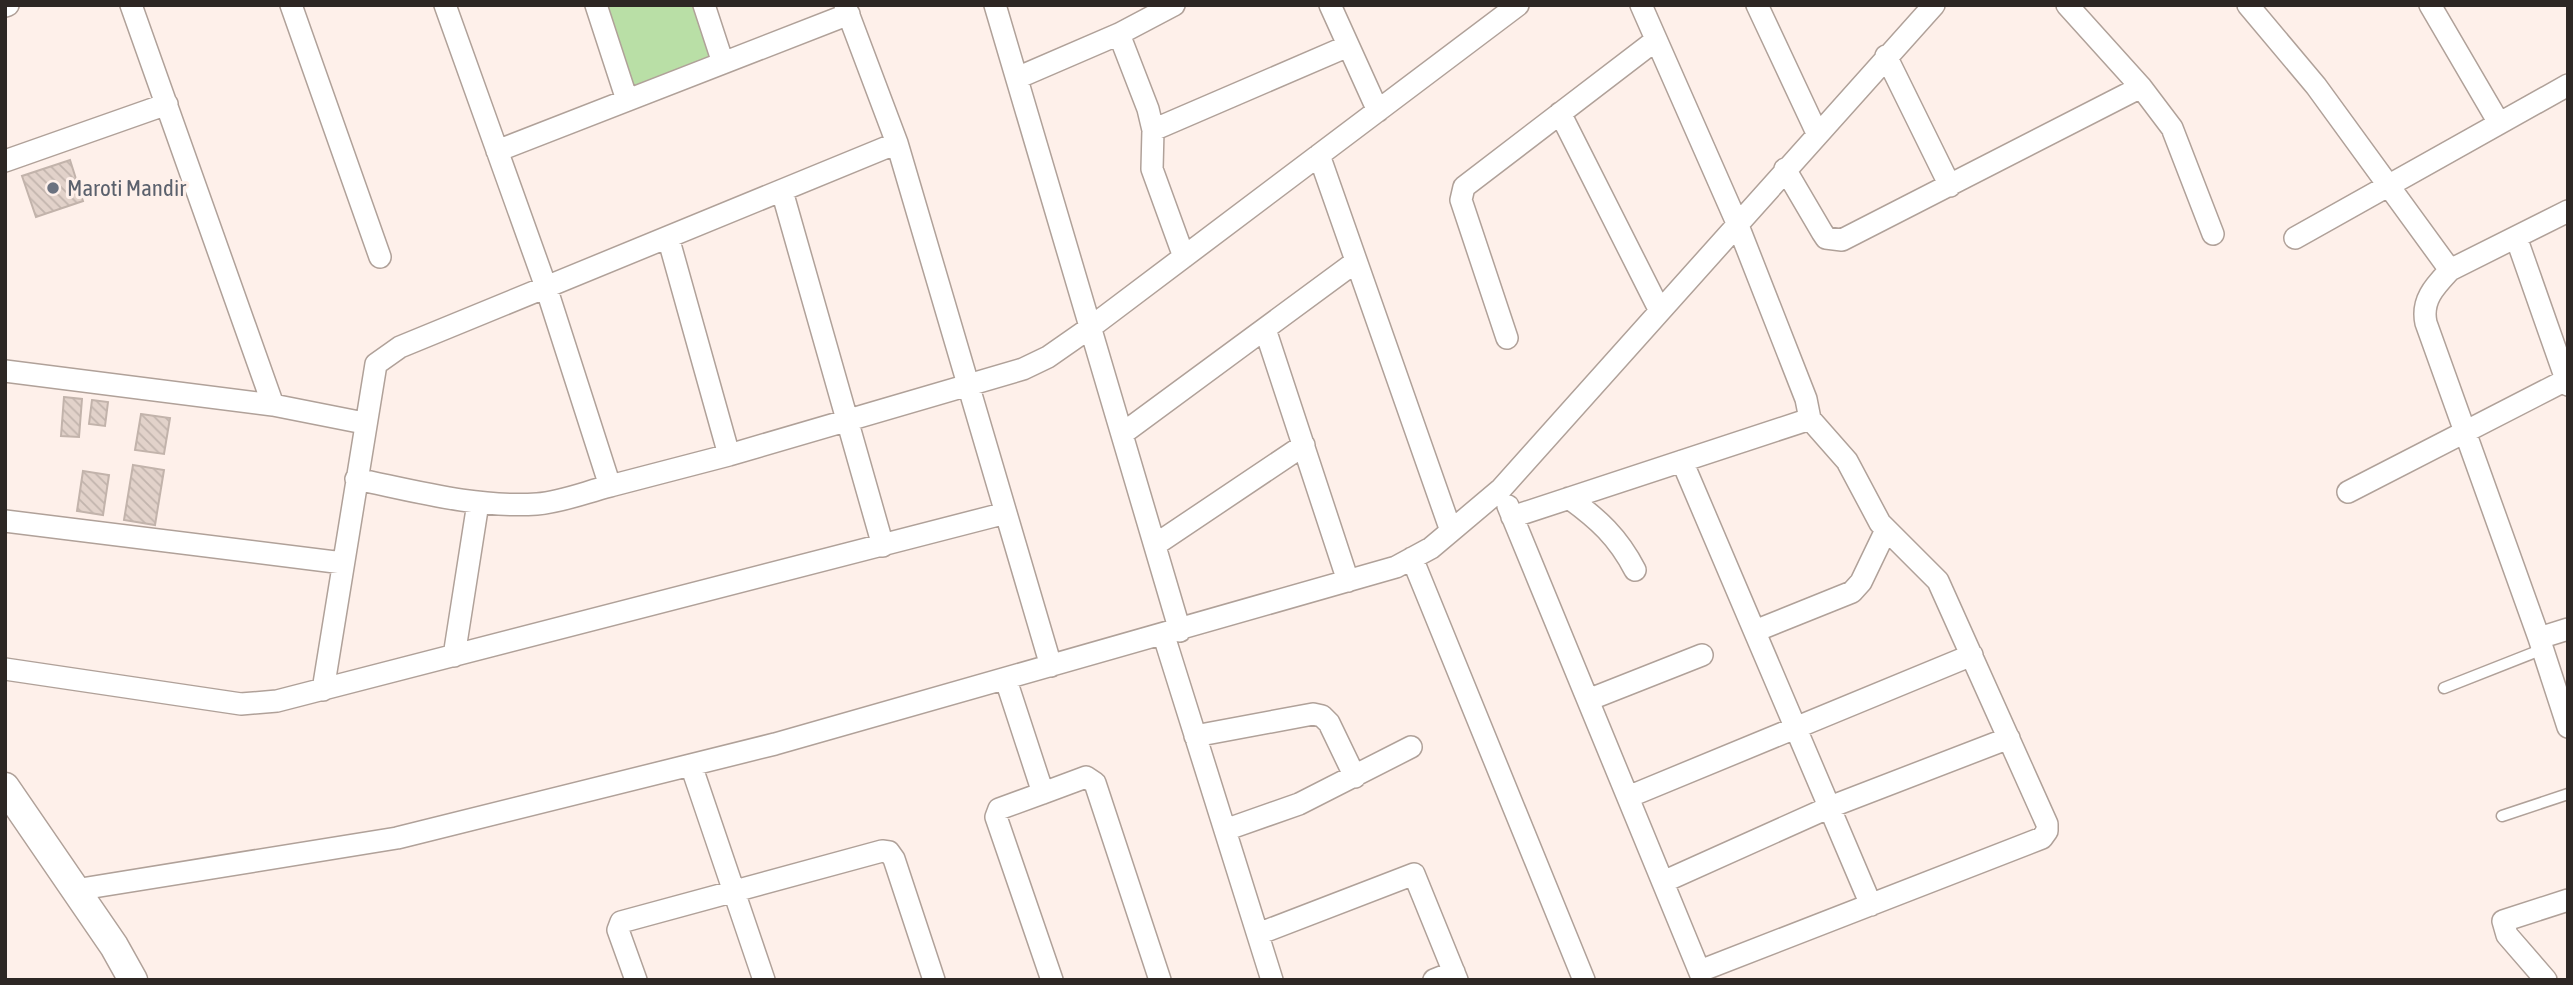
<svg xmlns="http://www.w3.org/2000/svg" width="2573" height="985" font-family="'Asap Condensed',sans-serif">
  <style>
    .green { fill: #b9dfa6 }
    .building { fill: url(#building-back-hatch); stroke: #c2b3ab; stroke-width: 2 }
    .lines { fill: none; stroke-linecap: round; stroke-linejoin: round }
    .lane-casing { stroke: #b0a199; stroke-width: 13 }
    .street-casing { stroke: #b0a199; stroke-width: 24 }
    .secondary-casing { stroke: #b0a199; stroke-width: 31 }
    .lane { stroke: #fff; stroke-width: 10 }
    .street { stroke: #fff; stroke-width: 21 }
    .secondary { stroke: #fff; stroke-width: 28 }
    .worship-dot { fill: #6b7280; stroke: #fef0ea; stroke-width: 2.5 }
    .labels { text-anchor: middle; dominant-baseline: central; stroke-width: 6; stroke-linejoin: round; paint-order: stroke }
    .worship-label { font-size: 23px; fill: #5b616d; stroke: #fef0ea; text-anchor: start }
  </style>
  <defs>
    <pattern id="building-back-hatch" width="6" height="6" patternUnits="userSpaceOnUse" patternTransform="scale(1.75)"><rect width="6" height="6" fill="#e2d2ca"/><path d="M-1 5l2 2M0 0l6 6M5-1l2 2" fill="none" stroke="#c2b4ad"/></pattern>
  </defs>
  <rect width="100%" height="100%" fill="#fef0ea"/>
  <!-- green -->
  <path class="green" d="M605 5H695L711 57 633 86Z"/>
  <!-- building -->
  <path class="building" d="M70 160 83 201 36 217 22 176Z
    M64 397 82 399 79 437 61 436Z
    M92 400 108 402 105 426 89 424Z
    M141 414 170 418 164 454 135 450Z
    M133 465 164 470 155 525 124 520Z
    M83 471 109 475 103 515 77 511Z"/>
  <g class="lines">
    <defs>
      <path id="lane" d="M2444 688 2543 649
        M2502 816 2568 794"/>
      <path id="street" d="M291 5 380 257
        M445 5 546 287 610 486 729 455 1023 369 1048 357 1091 327 1518 5
        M596 5 627 100
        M704 5 723 63
        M845 5 897 143 1051 666
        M995 5 1180 631
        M1330 5 1378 111
        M1641 5 1737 223 1806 399 1810 419
        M1757 5 1817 133
        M2067 5 2141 87 2172 128 2213 234
        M2248 5 2316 86 2450 270 2568 211
        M2430 5 2499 123
        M5 6 8 5
        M1119 34 1148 109 1153 130 1152 169 1184 257
        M1886 56 1950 186
        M1017 78 1119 34 1174 5
        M1560 113 1659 309
        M1153 130 1348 46
        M497 151 849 14
        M1319 155 1451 531
        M5 161 167 104
        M1785 169 1822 232 1826 238 1842 240 2141 87
        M782 191 883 546
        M668 237 729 455
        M2516 237 2568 385
        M2295 238 2568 85
        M2450 270C2435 286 2421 300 2426 323L2539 638 2568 629
        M1265 329 1348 581
        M1507 338 1461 200 1464 187 1656 40
        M5 371 273 405 131 5
        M273 405 364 423
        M1122 434 1354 263
        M1682 461 1871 905
        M356 479C415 491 476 508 537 504 562 502 586 492 610 486
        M2348 492 2568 379
        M1569 498C1598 519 1618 537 1635 570
        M1508 506 1703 980
        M1512 517 1810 419 1847 461 1880 523 1938 581 2047 824V831L2042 838 1700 971
        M5 521 343 563
        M1155 545 1304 445
        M1412 558 1584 980
        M1755 631 1852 592 1861 582 1886 530
        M1164 636 1272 980
        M2539 638 2568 727
        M454 656 478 503
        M5 669 241 704 277 701 1006 513
        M1006 680 1043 793 1086 777 1095 783 1160 980
        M323 690 376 364 400 347 897 143
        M1588 700 1702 655
        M1195 736 1313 714 1322 716 1329 723 1355 777
        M691 765 764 980
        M1043 793 999 809 996 817 1052 980
        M1628 797 1972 655
        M1225 830 1299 804 1411 747
        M1663 882 1830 807 2009 738
        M75 890 397 838 775 744 1396 567 1431 548 1501 489 1934 5
        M1258 934 1414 874 1457 980
        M636 980 618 930 621 922 882 851 889 852 894 859 934 980
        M1434 980 1454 972
        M2546 980 2507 935 2503 921 2568 900"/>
      <path id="secondary" d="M5 787 114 946 133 980"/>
    </defs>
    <!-- lane casing -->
    <use href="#lane" class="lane-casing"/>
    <!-- street casing -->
    <use href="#street" class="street-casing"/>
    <!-- secondary casing -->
    <use href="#secondary" class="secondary-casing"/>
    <!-- lane -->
    <use href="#lane" class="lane"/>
    <!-- street -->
    <use href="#street" class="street"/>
    <!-- secondary -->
    <use href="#secondary" class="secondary"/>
  </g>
  <!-- markers -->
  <circle class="worship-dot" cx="53" cy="188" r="7"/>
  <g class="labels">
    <!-- worship labels -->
    <g class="worship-label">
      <text x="67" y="188">Maroti Mandir</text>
    </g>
  </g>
  <!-- border -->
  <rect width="2573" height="985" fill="none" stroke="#2d2724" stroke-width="14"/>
</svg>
